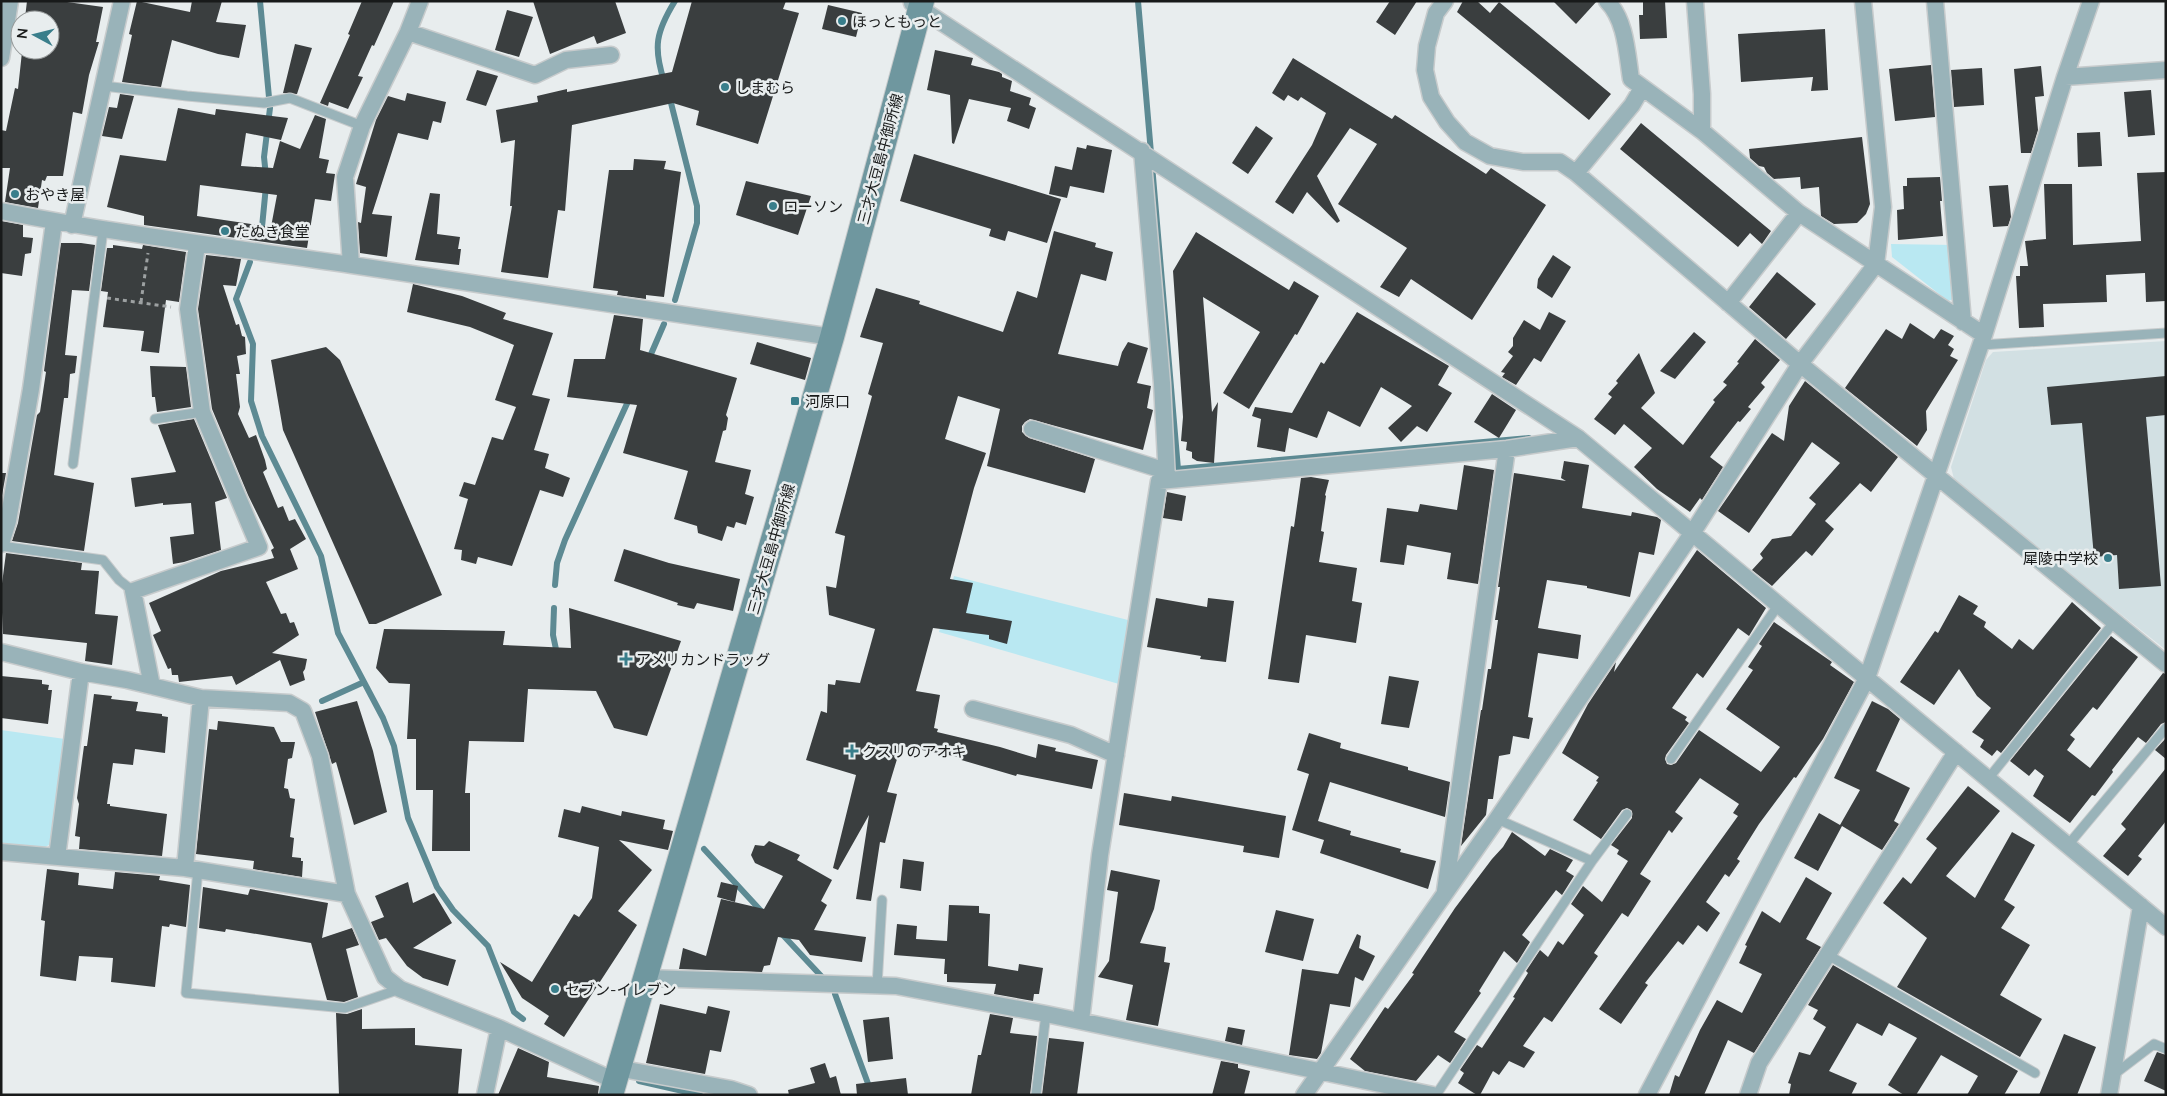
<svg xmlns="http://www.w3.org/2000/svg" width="2167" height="1096" font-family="Mulish,'Noto Sans JP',sans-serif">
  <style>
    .built { fill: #d2e0e3 }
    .green { fill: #b9e8f2 }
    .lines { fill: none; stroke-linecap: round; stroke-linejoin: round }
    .stream { stroke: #5d8a93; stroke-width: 6 }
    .building { fill: #3a3e3f; fill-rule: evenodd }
    .service-casing { stroke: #c7cbcc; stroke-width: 11 }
    .minor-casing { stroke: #c7cbcc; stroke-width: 19 }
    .secondary-casing { stroke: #c7cbcc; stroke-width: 26 }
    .path { stroke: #9da1a2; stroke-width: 3; stroke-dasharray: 4 4; stroke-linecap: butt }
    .service { stroke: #99b3b9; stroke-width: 9 }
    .minor { stroke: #99b3b9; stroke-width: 16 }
    .secondary { stroke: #6f979f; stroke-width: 24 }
    .poi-dot { fill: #397e8b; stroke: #e8edee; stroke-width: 2 }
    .labels { text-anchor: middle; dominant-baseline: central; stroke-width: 5; stroke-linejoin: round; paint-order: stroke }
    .poi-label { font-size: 15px; fill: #181a1a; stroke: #e8edee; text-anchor: start }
    .street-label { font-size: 15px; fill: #181a1a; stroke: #e8edee }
  </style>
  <rect width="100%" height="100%" fill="#e8edee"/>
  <!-- built -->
  <path class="built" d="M2166 341V650L1955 483 1951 467 1986 360 1993 352Z"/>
  <!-- green -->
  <path class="green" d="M1891 244 1954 245 1957 298 1948 301 1892 257Z
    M954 576 1132 621 1119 684 939 632Z
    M1 730 65 739 52 843 42 849 1 845Z"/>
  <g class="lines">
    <!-- stream -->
    <path class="stream" d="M260 1 270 108 264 157 266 176
      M1138 1 1178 469 1529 438
      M664 81C653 47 656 32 675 1
      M669 95 697 206V223L675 300
      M262 227 266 186
      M250 262 236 299 253 344 251 401 262 436 321 556 338 633 383 718 394 746 408 818 437 887 453 910 488 946 514 1012 523 1019
      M648 361 664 324
      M555 585 557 563 565 540 630 397
      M554 608 553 635 557 654
      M322 701 364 682
      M704 849 763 913
      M781 933 823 978
      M835 994 870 1089
      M639 1081 700 1095"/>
  </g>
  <!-- building -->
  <path class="building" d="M27 1H60L103 7 96 42H99L89 75 82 114 73 112 63 176H47L45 181 42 180 38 208 5 202 10 168H1V130L6 131 15 88 18 89 22 52 50 54V20L25 18Z
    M137 1 190 12 192 1H222L216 22 246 25 239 58 218 54 172 40 161 87 122 82 132 35 129 34Z
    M362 1H394L374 46 372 45 358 76 363 77 348 109 329 102 328 106 320 103 350 35 348 34Z
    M533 1H615L626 33 597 44 594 36 550 54Z
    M692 1H786L783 9 799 13 758 144 696 125 699 111 673 103 572 125 565 211 558 210 548 278 501 272 512 206H510L515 140 501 143 496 110 538 102 537 96 567 89V92L672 72Z
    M1390 1H1417L1395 35 1376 22Z
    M1463 1H1477L1490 13 1499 2 1611 94 1589 120 1457 12Z
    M1553 1H1597L1576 24Z
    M1643 1H1665L1667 38 1640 39 1639 15H1643Z
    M828 5 862 13 856 37 822 29Z
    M507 10 533 17 519 57 495 50Z
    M1825 29 1828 90 1811 91 1813 77 1741 82 1738 34Z
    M295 44 312 48 297 94 283 93Z
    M935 50 973 58 971 65 999 72 1002 74V77L1012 81 1010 91 1031 98 1029 105 1036 108 1029 129 1007 121 1011 108 969 99 954 144 952 143 950 95 927 90Z
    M1293 58 1392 119 1395 115 1486 174 1491 168 1546 205 1472 320 1411 279 1399 297 1380 287 1407 248 1338 204 1377 144 1350 128 1317 176 1340 221 1337 223 1307 192 1293 214 1275 202 1312 145 1326 113 1301 97 1298 101 1288 95 1284 101 1272 93Z
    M1931 65 1935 117 1895 121 1889 69Z
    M2041 66 2044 96 2035 97 2038 130 2031 153H2021L2014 69Z
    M1982 68 1984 105 1954 107 1951 70Z
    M477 70 498 76 486 106 466 100Z
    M2151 90 2155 135 2128 137 2124 92Z
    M407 93 446 102 441 123 433 121 428 140 398 133 372 214 392 216 387 257 360 253 358 222 361 223 366 187 356 184 376 120 388 96 405 101Z
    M120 94 134 96 122 139 102 136 109 107 117 108Z
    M178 108 215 115 216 109 288 118 281 140 246 133 241 166 273 168 280 141 300 149 315 115 326 119 319 158 329 160 326 173 335 174 331 201 315 199 307 248 144 225V216L107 207 120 155 166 161ZM200 185 277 195 271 227 197 216Z
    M1641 123 1771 231 1762 244 1750 233 1738 247 1620 149Z
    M1256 126 1273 138 1248 174 1232 163Z
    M2100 132 2102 166 2078 167 2077 133Z
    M1862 137 1870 204 1866 214 1857 223 1834 224 1821 216 1819 187 1801 189 1800 177 1774 179 1767 173 1764 167 1759 166 1750 158 1749 149Z
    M1087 145 1112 150 1104 193 1070 186 1067 198 1049 194 1055 166 1072 170 1077 147 1086 149Z
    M914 154 1061 199 1047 243 1008 231 1005 241 989 236 991 229 900 201Z
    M634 159 666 161 664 169 681 172 664 297 646 295V299L617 295 618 291 593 288 609 170H633Z
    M2166 172V301L2146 302 2145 273 2106 275 2107 302 2043 304 2044 327 2019 328 2016 276H2020V266H2028L2025 241 2046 239 2044 184H2072L2073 245 2141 241 2137 173Z
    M1940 177 1942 201H1940L1943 236 1898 240 1897 210 1904 209 1903 186H1907V178Z
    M746 181 811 196 798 235 736 215Z
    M2008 185 2011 217 2008 226 1993 227 1989 186Z
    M430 193 440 194 437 234 460 237 458 249H461L459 265 415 260Z
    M1 221 23 225V237L33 238 31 253 25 254 22 276 1 273Z
    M1054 231 1096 243 1095 247 1113 252 1106 281 1081 274 1058 354 1118 366 1122 352 1128 342 1148 348 1137 383 1151 386 1147 408 1153 410 1143 450 1030 419 1025 422 1022 426V432L1029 438 1095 459 1085 493 987 466 1000 409 958 396 945 439 986 453 974 488 950 579 973 583 966 613 1012 621 1007 644 989 639V635L933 628 916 691 940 695 934 728 938 729 937 732 1000 747 1036 758 1038 744 1056 748 1055 751 1098 760 1092 789 1017 774 1016 776 958 759 959 757 901 746 887 792 897 794 885 843 880 842 871 901 856 899 869 815 838 870 833 868 856 775 806 760 821 711 827 713 828 684 835 685 836 680 860 683 875 629 829 615 826 586 836 588 845 536 835 533 872 396 868 394 883 343 860 337 876 288 920 301 919 304 1003 332 1017 291 1037 298Z
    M1196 232 1289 290 1294 281 1319 296 1297 335 1295 334 1249 409 1223 393 1260 332 1203 297 1212 412 1218 402 1214 463 1197 461 1192 458V452L1186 450 1187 442 1181 441 1183 417 1173 271Z
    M61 243H81L95 245 89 291 72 290 65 355 77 356 75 373 70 374 68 398H64L54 475 94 483 84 551 12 541 18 523 37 415 40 412 46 372 44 371Z
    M113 245 142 249 143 245 186 252 179 302 166 300 159 353 141 351 144 331 103 327 108 292 101 291 107 248H113Z
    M206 255 241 259 236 286 223 285 236 325 239 324 242 336 245 337 246 354 237 356 240 374H236L240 407 238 414 249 438 256 435 265 460 267 469 263 472 278 508 283 506 289 521 295 519 306 539 290 549 298 569 266 582 281 614 286 613 290 623 294 622 299 635 272 653 307 659 305 669 303 672 305 680 290 686 280 660 236 685 232 676 179 682 178 675H172L171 668 168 669 153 635 161 631 149 603 221 571 274 558 271 550 274 548 248 495 212 409 198 309Z
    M1553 255 1571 267 1552 298 1537 288 1538 279Z
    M1777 272 1816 304 1786 339 1749 307Z
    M413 284 462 296 506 313 503 319 553 333 532 395 550 399 534 450 549 454 545 468 570 478 563 497 540 490 512 566 478 557 476 564 461 560 462 550 454 549 468 499 459 496 464 482 475 485 492 437 503 440 516 407 495 400 514 345 470 327 407 312Z
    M1357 312 1449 366 1438 385 1452 393 1427 432 1417 426 1401 442 1388 428 1412 406 1381 387 1360 427 1328 411 1317 438 1289 428 1285 452 1257 447 1261 419 1252 416 1255 407 1292 413 1321 362 1324 364Z
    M1549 312 1566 321 1541 362 1534 358 1516 385 1502 377 1505 373 1501 372 1513 356 1508 352 1513 346V338L1524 320 1540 330Z
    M614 315 643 319 640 350 737 378 726 415 728 418 726 430 723 431 715 462 751 470 745 494 754 497 746 525 736 522 734 528 727 526 722 541 698 533 697 526 674 519 688 471 623 453 637 405 567 397 574 359H605Z
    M1910 323 1934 339 1941 329 1954 336 1948 345 1954 349 1950 356 1958 360 1926 411 1927 430 1917 446 1845 388 1886 329 1902 339Z
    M1694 332 1706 342 1675 379 1660 371Z
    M1755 339 1780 360 1761 383 1765 387 1748 407 1751 409 1740 422 1738 421 1710 457 1723 467 1702 500 1700 498 1690 512 1657 489 1634 467 1652 448 1624 424 1615 435 1594 419 1612 397 1608 394 1618 383 1616 381 1639 353 1655 393 1641 408 1683 445 1715 402 1713 400 1727 385 1723 382 1739 363 1737 362Z
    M757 342 811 358 805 380 750 364Z
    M326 347 340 360 442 595 376 624H369L283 430 271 360Z
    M150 366 186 367 191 407 157 412 155 397H152Z
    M2166 376V415L2146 417 2161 586 2119 589 2117 555 2094 557 2082 423 2051 425 2047 387Z
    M1805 381 1898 457 1871 492 1860 483 1825 521 1834 529 1812 556 1806 551 1772 586 1752 570 1763 558 1760 554 1772 539 1791 536 1816 504 1809 498 1840 463 1812 442 1749 533 1718 511 1772 433 1784 441 1789 406Z
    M1492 394 1516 410 1499 438 1474 422Z
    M194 419 227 498 215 502 221 550 184 562 173 564 170 537 194 534 191 503 163 505V503L135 507 131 478 176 472 158 425Z
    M1564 461 1589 465 1582 508 1631 516 1632 512 1657 517 1661 520 1654 555 1639 552 1630 597 1587 588V586L1547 580 1538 628 1581 635 1578 659 1538 653 1528 717 1533 718 1529 739 1513 736 1510 754 1499 756 1493 799H1488L1486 815 1461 846 1481 710H1482L1488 669H1491L1498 620H1495L1500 587H1498L1514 473 1566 481 1561 478Z
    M1464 465 1494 470 1478 584 1447 579 1451 553 1407 545 1404 565 1380 562 1387 508 1418 512 1420 504 1457 510Z
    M1 473H6L1 501Z
    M1311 477 1329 480 1325 495 1326 496 1321 531 1324 532 1319 562 1357 568 1352 601 1362 603 1356 643 1306 635 1299 683 1268 679 1291 526 1294 527 1301 478Z
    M1167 492 1186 496 1182 521 1163 518Z
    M624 549 669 563 740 579 733 611 697 603 694 609 677 605 678 603 614 581Z
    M1697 550 1766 608 1749 636 1738 628 1703 678 1697 673 1672 708 1687 717 1685 720 1689 723 1666 755 1665 759 1667 764 1671 765 1676 763 1699 730 1761 772 1780 747 1726 709 1753 670 1748 667 1762 646 1759 644 1774 622 1832 662 1830 665 1854 682 1823 739 1796 778 1794 777 1759 824 1737 859 1740 861 1729 877 1725 874 1706 902 1720 913 1707 932 1698 925 1683 945 1678 941 1645 983 1648 985 1621 1024 1599 1009 1738 816 1733 813 1739 804 1700 778 1675 812 1683 818 1672 833 1669 830 1640 874 1651 881 1628 917 1622 913 1594 953 1598 956 1552 1022 1544 1017 1523 1046 1535 1052 1524 1068 1509 1061 1499 1075 1493 1071 1480 1095H1477L1458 1083 1464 1073 1460 1070 1477 1045 1482 1048 1515 998 1513 997 1528 973 1526 971 1540 950 1548 957 1558 941 1563 945 1584 915 1571 904 1583 886 1602 902 1628 861 1617 854 1619 850 1611 845 1632 818V811L1627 808 1622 810 1601 839 1573 820 1598 782 1596 781 1599 777 1562 753 1588 704 1616 662 1614 672Z
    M6 553 82 563 81 570 99 571 95 614 118 616 112 665 85 661 87 643 3 634 1 591Z
    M1959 595 1978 606 1973 614 1986 622 1984 627 2012 649 2019 639 2033 650 2072 602 2101 628 2001 753 1997 750 1992 756 1980 747 1984 740 1972 732 1991 708 1977 696 1959 669 1934 705 1900 682 1935 631 1938 633Z
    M1156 598 1207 607 1208 598 1234 601 1226 662 1200 659 1201 656 1147 647Z
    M569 608 681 641 647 736 614 728 596 691 528 689 524 742 469 741 465 793H470V851H432L433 790H416V739H407L410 684 389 683 376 668 384 629 505 631 503 645 571 648Z
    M2111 636 2138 657 2097 710 2093 707 2070 735 2075 739 2067 750 2090 768 2163 673 2166 674V722L2161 724 2146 743 2138 737 2112 770 2113 772 2095 796 2092 795 2070 823 2033 796 2044 776 2035 769 2029 776 2010 761Z
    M1 676 42 680V684L49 685 48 690H52L48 724 1 718Z
    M1389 676 1419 681 1409 728 1381 724Z
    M94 694 112 696 111 699 138 702 136 711 162 714V716L168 717 165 753 135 749 133 765 113 763 107 804H110V806L167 814 162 856 79 849 80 837 75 836 79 804 77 798 84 746H87Z
    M357 701 373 751 387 812 354 825 336 762 332 764 315 712Z
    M1872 701 1888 709 1900 719 1876 771 1910 788 1894 821 1899 824 1882 850 1842 826 1818 871 1794 858 1819 813 1840 825 1860 790 1834 778Z
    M218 721 274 727 281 742H295L292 758 288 759 284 788 288 789 290 798 295 799 290 837 294 838 292 857 301 858V861H303L302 877 253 869 254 861 196 854 209 729 217 730Z
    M1309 733 1341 743 1340 748 1408 767V770L1450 782 1445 817 1330 782 1318 821 1351 831 1350 835 1401 849 1400 852 1436 861 1428 889 1320 853 1324 840 1292 830 1309 774 1297 770Z
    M2166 738V759L2155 750Z
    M2166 768V821L2138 856 2142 859 2128 876 2103 856 2126 829 2121 824Z
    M1968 786 2000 811 1946 876 1975 898 2012 832 2035 845 2004 900 2015 907 2001 928 2030 945 2000 995 2042 1019 2020 1057 1897 987 1927 938 1883 903 1903 877 1911 884 1937 848 1926 839Z
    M1124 793 1171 801 1172 796 1286 816 1279 858 1243 852 1244 846 1119 825Z
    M582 806 621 816 622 811 665 820 663 829 673 831 668 850 619 840 652 870 618 911 637 925 564 1037 544 1024 549 1016 522 998 500 962 532 982 574 914 579 917 592 898 599 847 558 837 564 809 580 813Z
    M1512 832 1545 856 1550 849 1573 860 1566 871 1574 876 1562 895 1556 890 1522 935 1530 942 1517 963 1504 951 1479 991 1481 993 1454 1032 1466 1039 1450 1063 1438 1055 1416 1081 1365 1071 1350 1059 1385 1007 1388 1009 1414 974 1412 973 1455 908 1492 859 1503 847Z
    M769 841 800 855 797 860 832 880 821 901 827 905 814 930 866 937 862 962 810 955 799 940 778 937 770 965 764 966 762 972 679 969 683 948 706 956 721 899 764 909 783 876 755 863 751 855 755 845 764 846Z
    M903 859 924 862 921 891 900 888Z
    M47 869 79 873 78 885 113 889 115 872 160 876 159 880 190 885 186 927 170 924 169 927 162 926 155 987 111 982 113 958 79 956 76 981 40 976 45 921 41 920Z
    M1111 870 1160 880 1154 909 1140 943 1166 947 1164 962 1170 963 1158 1026 1126 1020 1133 985 1098 977 1109 961 1118 892 1107 890Z
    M1806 877 1832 893 1806 939 1821 947 1754 1053 1728 1040 1704 1095H1669L1675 1075 1679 1077 1700 1030 1717 1000 1742 1013 1762 974 1739 963 1747 946 1745 945 1762 911 1780 923Z
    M408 882 413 903 434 893 452 923 413 948 456 960 448 986 423 978 407 966 386 938 379 940 371 922 384 917 375 896Z
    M721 882 738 886 735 902 717 897Z
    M203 887 248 895 250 889 328 903 322 938 352 928 359 945 346 949 358 997 344 1002 327 1000 311 943 226 929 225 932 199 928Z
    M949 905 979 906V913L990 914 988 966 1018 971 1019 964 1043 968 1039 994H1034L1033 1001 994 994 996 984 947 982V974H944L945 959 894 955 897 924 917 926 916 939 947 941Z
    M1276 910 1314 919 1303 961 1265 952Z
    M1357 934 1361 936 1359 948 1375 956 1363 981 1355 977 1350 1007 1330 1004 1321 1053 1317 1059 1289 1055 1302 969 1338 974Z
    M1833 965 2018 1071 2004 1095H1967L1978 1076 1941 1055 1916 1095H1904L1888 1085 1917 1038 1889 1023 1882 1036 1857 1023 1829 1071 1857 1083 1851 1095H1789L1791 1084 1788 1083 1799 1052 1810 1055 1826 1027 1813 1019 1818 1010 1808 1005Z
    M660 1004 706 1014 708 1006 730 1011 721 1052 710 1050 705 1074 646 1063Z
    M362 1009V1029L415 1028V1045L462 1049 458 1095H339L336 1013 347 1014Z
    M990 1014 1013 1018 1010 1033 1037 1036 1030 1095H971L978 1055H981Z
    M889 1017 893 1059 868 1062 863 1020Z
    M1228 1027 1245 1030 1242 1045 1225 1041Z
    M2064 1034 2096 1047 2077 1095H2039Z
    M1049 1038 1084 1042 1077 1095H1042Z
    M518 1048 549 1062 547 1077 599 1086 598 1095H498Z
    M2157 1052 2166 1055V1091L2144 1081Z
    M1221 1061 1238 1064V1068L1250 1071 1244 1095H1212Z
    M825 1063 830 1078 836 1076 841 1095H789L788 1090 815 1083 810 1068Z
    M906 1078 908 1095H857L856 1084Z"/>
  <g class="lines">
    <defs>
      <path id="service" d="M104 86 187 96 264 103 290 98 362 126
        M1981 345 2166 333
        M155 419 202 412
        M73 464 103 230
        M1 546 103 560 119 580 133 591
        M1671 759 1779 604
        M1988 779 2115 621
        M1497 819 1592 861
        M2068 845 2166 728
        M198 870 186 993 345 1008 400 989
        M1828 955 2035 1073
        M877 986 882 900
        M2112 1076 2154 1044 2166 1049
        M1036 1095 1046 1014
        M1436 1095 1592 861 1627 814"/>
      <path id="minor" d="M1445 1 1436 13 1427 46 1425 70 1431 97 1447 122 1465 142 1490 156 1523 162H1560L1576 173 1800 364 2166 664
        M1607 1C1626 20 1627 54 1631 79L1702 131 1799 213 1984 335
        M1695 1 1702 94V131
        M1935 1 1963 322
        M912 3 1578 438 2166 927
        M408 32 535 75 566 60 611 55
        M1 58 10 1
        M2065 77 2166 70
        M1142 151 1162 383 1167 480
        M1576 173 1632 105 1642 88
        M1 211C118 234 235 248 352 265 512 289 672 314 832 337
        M72 225 122 1
        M351 265 345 177 362 126 408 32 420 1
        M1728 303 1799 213
        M1032 429 1166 471
        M1 544 8 521 31 389 54 222
        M1 652 81 672 127 680 201 698 289 703 303 711 320 756 347 894 385 977 400 989 499 1028 615 1081
        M152 686 133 591 259 547 202 412 188 309 197 245
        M973 709 1071 735 1116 755
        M1 852 185 868 347 894
        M57 857 81 672
        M185 868 201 698
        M1445 891 1507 449
        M646 978 896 986 1046 1014 1433 1095
        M1081 1021 1100 855 1159 481 1507 449 1578 438
        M617 1068 731 1089 749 1095
        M485 1095 499 1028
        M1304 1095 1497 819 1693 532 1800 364 1876 264 1883 207 1863 1
        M1647 1095 1867 678 1984 335 2065 77 2091 1
        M1748 1095 1759 1063 1956 752
        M2109 1095 2141 906"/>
      <path id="secondary" d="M611 1095 832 337 922 1"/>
    </defs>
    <!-- service casing -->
    <use href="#service" class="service-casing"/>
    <!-- minor casing -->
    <use href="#minor" class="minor-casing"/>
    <!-- secondary casing -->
    <use href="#secondary" class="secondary-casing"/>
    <!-- path -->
    <path class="path" d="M107 298 171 307
      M141 302 148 253"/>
    <!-- service -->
    <use href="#service" class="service"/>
    <!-- minor -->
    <use href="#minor" class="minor"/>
    <!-- secondary -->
    <use href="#secondary" class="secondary"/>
  </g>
  <!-- markers -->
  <g class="poi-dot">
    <circle cx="842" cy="21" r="5"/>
    <circle cx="725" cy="87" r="5"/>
    <circle cx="15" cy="194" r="5"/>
    <circle cx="773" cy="206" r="5"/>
    <circle cx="225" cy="231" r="5"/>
    <rect x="790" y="396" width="10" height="10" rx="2.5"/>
    <circle cx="2108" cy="558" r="5"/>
    <path d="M623.5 651.5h5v5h5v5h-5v5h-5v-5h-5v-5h5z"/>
    <path d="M849.5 743.5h5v5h5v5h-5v5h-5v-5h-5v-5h5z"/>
    <circle cx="555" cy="989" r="5"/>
  </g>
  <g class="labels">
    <!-- poi labels -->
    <g class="poi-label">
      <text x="852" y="21">ほっともっと</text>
      <text x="735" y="87">しまむら</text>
      <text x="25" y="194">おやき屋</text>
      <text x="783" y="206">ローソン</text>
      <text x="235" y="231">たぬき食堂</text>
      <text x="805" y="401">河原口</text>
      <text x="2098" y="558" text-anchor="end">犀陵中学校</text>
      <text x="636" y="659">アメリカンドラッグ</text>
      <text x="862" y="751">クスリのアオキ</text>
      <text x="565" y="989">セブン-イレブン</text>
    </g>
    <!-- street labels -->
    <g class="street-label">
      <text transform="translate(880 159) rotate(-75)">三才大豆島中御所線</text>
      <text transform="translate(771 549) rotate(-74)">三才大豆島中御所線</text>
    </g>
  </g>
  <!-- border -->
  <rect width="2167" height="1096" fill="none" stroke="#181a1a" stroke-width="5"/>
  <!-- north arrow -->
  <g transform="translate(35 35) rotate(277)"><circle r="24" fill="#e8edee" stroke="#959999"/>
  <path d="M0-4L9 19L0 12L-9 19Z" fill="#397e8b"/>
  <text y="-8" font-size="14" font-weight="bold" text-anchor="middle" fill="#181a1a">N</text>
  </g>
</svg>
